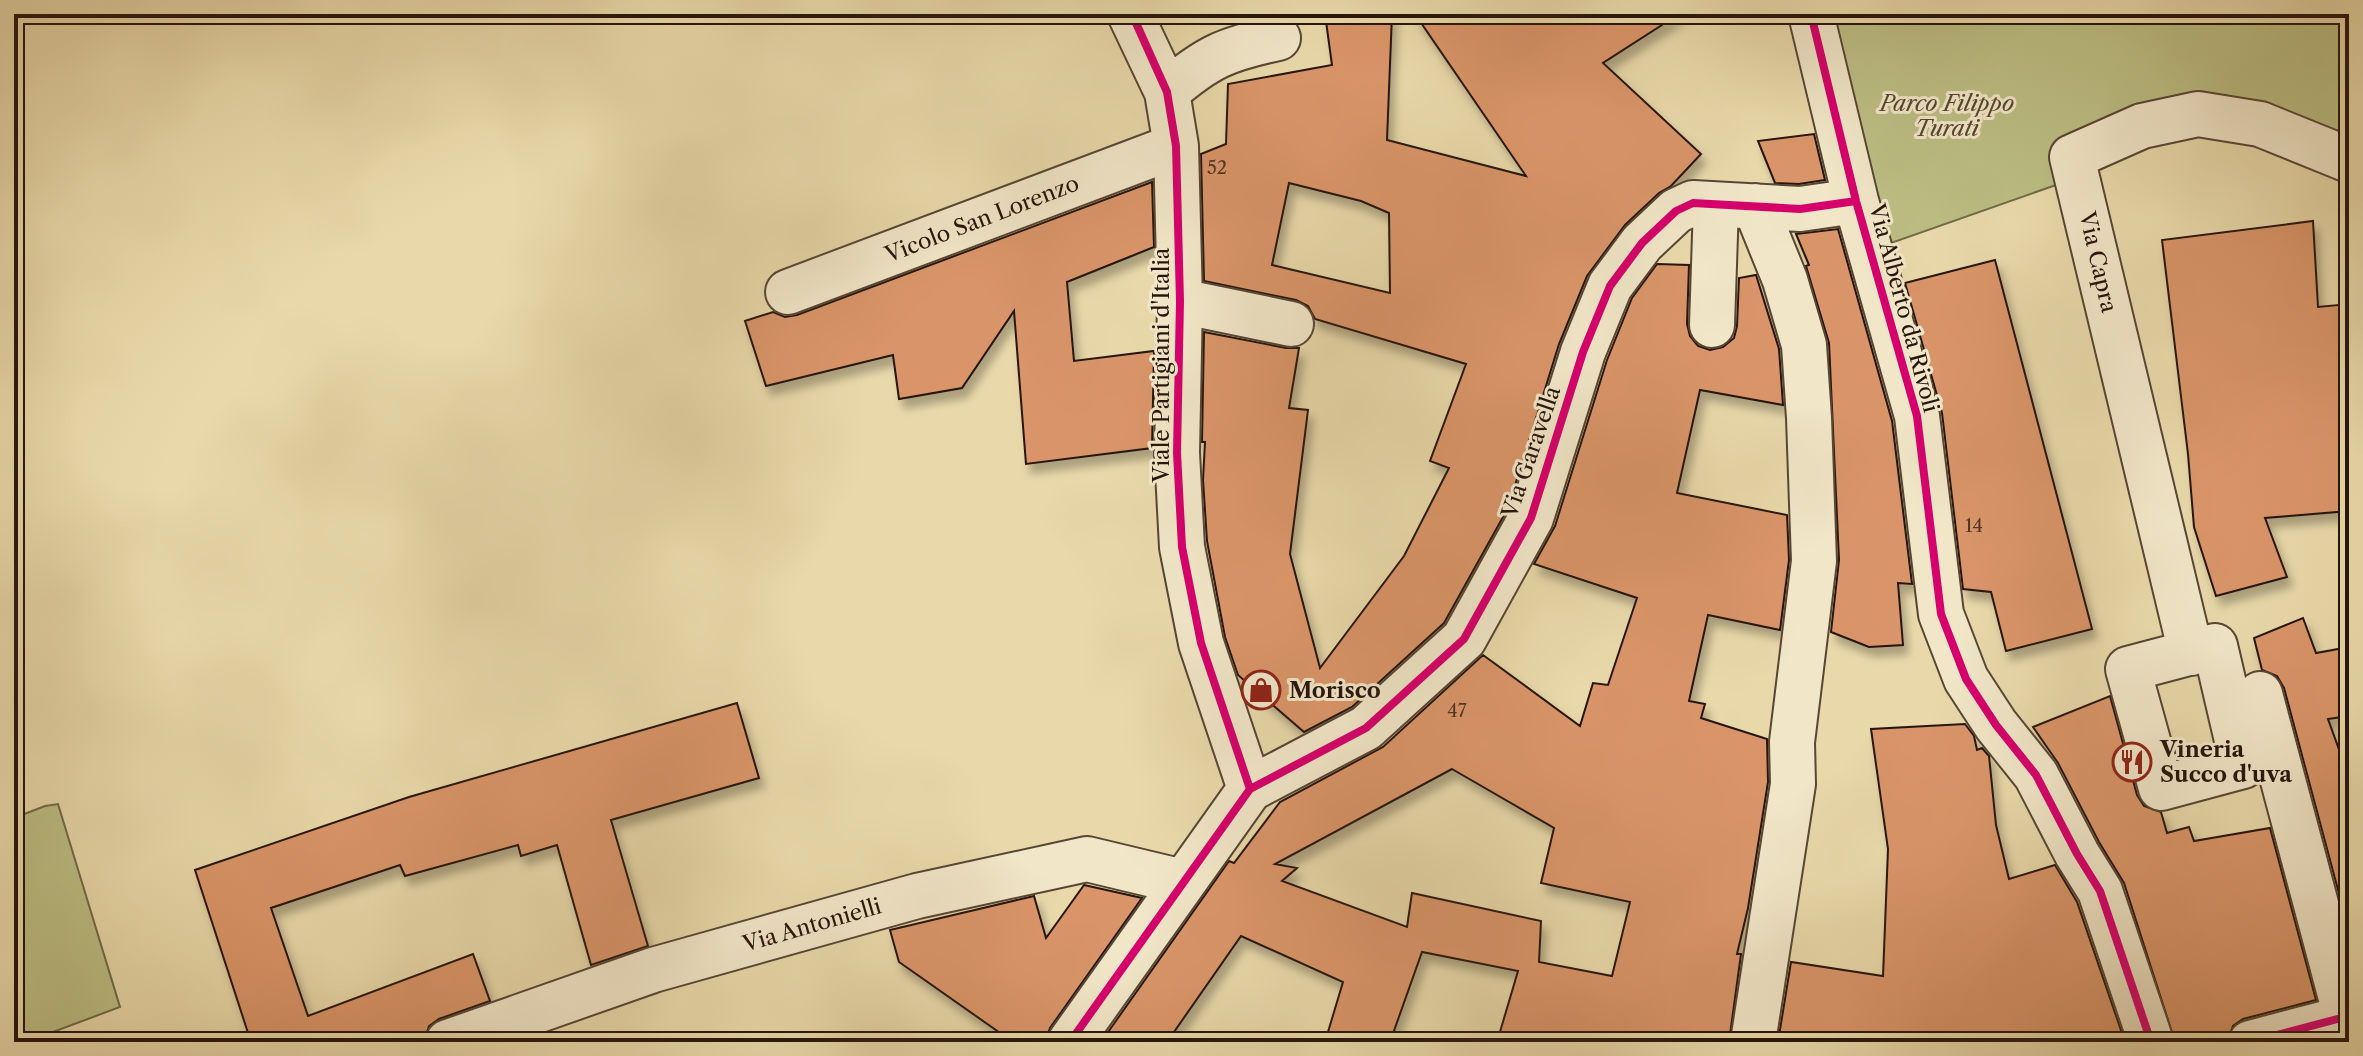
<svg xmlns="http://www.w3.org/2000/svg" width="2363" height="1056" font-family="'Libre Caslon Text',serif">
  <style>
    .green { fill: #bcbe84; stroke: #716a48; stroke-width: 2 }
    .building { fill: #d99569; stroke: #26150c; stroke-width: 2; fill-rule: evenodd; filter: url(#shadow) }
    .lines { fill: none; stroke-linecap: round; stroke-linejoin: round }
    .pedestrian-casing { stroke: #574634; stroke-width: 46 }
    .minor-casing { stroke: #574634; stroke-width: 48 }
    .pedestrian { stroke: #f1e6c8; stroke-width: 42 }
    .minor { stroke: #f1e6c8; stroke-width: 44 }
    .cycleway-casing { stroke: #f1e6c8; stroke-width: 13 }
    .cycleway { stroke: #d6006c; stroke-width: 8 }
    .labels { text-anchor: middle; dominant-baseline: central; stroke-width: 6; stroke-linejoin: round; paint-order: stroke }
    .number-label { font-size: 18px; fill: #533523 }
    .park-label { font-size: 22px; font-style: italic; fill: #534830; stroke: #f1e6c8 }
    .street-label { font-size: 22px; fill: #26150c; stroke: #f1e6c8 }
    .poi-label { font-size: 22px; font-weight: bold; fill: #26150c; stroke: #f1e6c8; text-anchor: start }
  </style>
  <defs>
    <filter id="shadow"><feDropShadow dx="5" dy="9" stdDeviation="4" flood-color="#0004"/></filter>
  </defs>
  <rect width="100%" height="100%" fill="#e9d9aa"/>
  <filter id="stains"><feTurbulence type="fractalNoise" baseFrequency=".0025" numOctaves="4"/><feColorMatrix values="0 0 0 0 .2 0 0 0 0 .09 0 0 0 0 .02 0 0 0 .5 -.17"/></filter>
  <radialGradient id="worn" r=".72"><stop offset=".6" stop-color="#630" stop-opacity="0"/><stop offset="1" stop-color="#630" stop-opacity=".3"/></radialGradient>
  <!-- green -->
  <path class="green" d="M1820 14H2349V156L2194 108 2073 179 1877 248Z
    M58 804 120 1007 26 1042H14V818L45 806Z"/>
  <!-- building -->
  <path class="building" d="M1325 14H1392L1387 140 1526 176 1415 14H1679L1603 63 1701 154 1671 186 1659 193 1625 225 1587 276 1559 344 1508 508 1444 623 1352 707 1304 732 1238 675 1225 637 1207 541 1203 480 1205 442H1202L1204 332 1286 348H1299L1289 408 1308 410 1290 554 1320 668 1404 556 1449 468 1430 461 1466 364 1315 319 1308 306 1296 300 1204 281 1201 154 1226 144 1228 84 1332 65ZM1289 183 1361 201 1389 213 1390 293 1272 265Z
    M1814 134 1825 180 1799 184 1775 183 1758 141Z
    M1152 182 1154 247 1067 282 1074 361 1154 351 1152 448 1026 464 1014 311 962 388 899 399 893 355 766 386 745 321 773 312 785 317 797 315Z
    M2313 221 2318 307 2349 304V511L2265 518 2287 577 2216 596 2194 527 2188 454 2162 240Z
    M1838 229 1892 421 1912 584 1898 583 1903 645 1869 647 1831 632 1839 560 1829 343 1806 266 1809 265 1796 234Z
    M1995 260 2092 629 2006 651 1991 592 1963 589 1942 413 1905 283Z
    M1657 264 1689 265 1687 324 1690 336 1698 346 1710 350 1723 347 1734 338 1737 326 1739 278 1756 275 1779 349 1783 405 1700 390 1677 493 1787 515 1789 560 1780 630 1708 615 1689 701 1705 704 1701 718 1767 739 1768 782 1748 908 1737 954H1741L1729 1042H1497L1518 971 1422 952 1390 1042H1325L1343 982 1241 936 1167 1042H1101L1229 861 1234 863 1280 802 1383 747 1483 655 1580 726 1593 683 1608 685 1637 598 1534 564 1555 526 1607 360 1632 298ZM1452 769 1554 828 1541 883 1630 902 1612 976 1539 962 1541 921 1412 893 1407 927 1282 881 1297 868 1275 864Z
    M2303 618 2316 653 2349 647V716L2328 719 2349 777V931L2284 688 2277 676 2262 670 2254 638Z
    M2110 696 2137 795 2144 806 2161 812 2167 833 2189 827 2194 841 2270 828 2316 1000 2243 1019 2233 1026 2227 1042H2175L2124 883 2099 842 2058 763 2033 727Z
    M737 703 759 778 611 820 648 946 591 965 557 845 521 856 518 845 405 876 400 865 271 908 308 1016 473 954 490 1001 439 1019 429 1026 424 1042H251L195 870 409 797Z
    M1965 724 1974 736 1977 750 1982 748 1989 756 1996 825 2009 879 2055 865 2077 902 2125 1042H1778L1791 962 1883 976 1888 849 1871 729Z
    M1084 885 1142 898 1050 1028 1045 1042H1013L899 962 890 930 1034 896 1046 938Z"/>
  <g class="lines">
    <defs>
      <path id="pedestrian" d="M2250 1042 2349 1016"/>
      <path id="minor" d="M1130 14 1167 92 1176 146 1180 301 1177 453 1182 547 1201 643 1250 789
        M1811 14 1856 201 1917 416 1941 614 1966 679 1996 725 2036 775 2077 854 2100 891 2151 1042
        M1167 92C1207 57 1226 49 1278 38
        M788 292 1176 146
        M1180 301 1291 324
        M1712 325 1716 205
        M2215 646 2243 766 2161 788 2128 669Z
        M2191 653 2072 157 2142 126 2198 114 2260 124 2349 160
        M2260 694 2346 1017
        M448 1042 653 970 917 896 1087 859 1183 882
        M1070 1042 1250 789 1366 728 1464 639 1531 518 1583 352 1610 286 1642 243 1676 211 1693 203 1800 209 1856 201
        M1753 1042 1793 784 1792 742 1814 561 1809 418 1804 345 1785 280 1755 206"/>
    </defs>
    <!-- pedestrian casing -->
    <use href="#pedestrian" class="pedestrian-casing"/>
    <!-- minor casing -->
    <use href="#minor" class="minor-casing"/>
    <!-- pedestrian -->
    <use href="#pedestrian" class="pedestrian"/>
    <!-- minor -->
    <use href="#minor" class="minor"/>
    <defs>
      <path id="cycleway" d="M1142 14 1136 23 1167 92 1176 146 1180 301 1177 453 1182 547 1201 643 1250 789
        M1811 14 1856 201 1917 416 1941 614 1966 679 1996 725 2036 775 2077 854 2100 891 2151 1042
        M1070 1042 1250 789 1366 728 1464 639 1531 518 1583 352 1610 286 1642 243 1676 211 1693 203 1800 209 1856 201
        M2250 1042 2349 1016"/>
    </defs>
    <!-- cycleway casing -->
    <use href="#cycleway" class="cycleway-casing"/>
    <!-- cycleway -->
    <use href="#cycleway" class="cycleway"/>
  </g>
  <!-- icons -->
  <defs>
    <symbol id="shop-ring" viewBox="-11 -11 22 22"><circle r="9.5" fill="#f1e6c8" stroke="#8f2418" stroke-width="1.5"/><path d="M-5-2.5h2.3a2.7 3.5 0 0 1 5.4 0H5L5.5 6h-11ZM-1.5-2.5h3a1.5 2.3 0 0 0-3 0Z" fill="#8f2418"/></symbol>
    <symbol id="restaurant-ring" viewBox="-11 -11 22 22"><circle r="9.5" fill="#f1e6c8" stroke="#8f2418" stroke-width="1.5"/><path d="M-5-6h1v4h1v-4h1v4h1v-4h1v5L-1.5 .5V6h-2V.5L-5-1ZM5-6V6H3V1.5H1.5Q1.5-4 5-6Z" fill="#8f2418"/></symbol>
  </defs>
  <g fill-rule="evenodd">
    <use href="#shop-ring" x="1239" y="668" width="44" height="44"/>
    <use href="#restaurant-ring" x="2110" y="740" width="44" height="44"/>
  </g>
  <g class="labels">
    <!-- number labels -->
    <g class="number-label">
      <text x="1217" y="168">52</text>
      <text x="1974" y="526">14</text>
      <text x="1457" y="711">47</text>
    </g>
    <!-- park labels -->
    <g class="park-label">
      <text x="1947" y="103">Parco Filippo<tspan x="1947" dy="25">Turati</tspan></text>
    </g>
    <!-- street labels -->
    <g class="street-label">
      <text transform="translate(982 219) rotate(-21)">Vicolo San Lorenzo</text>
      <text transform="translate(2098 262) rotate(77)">Via Capra</text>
      <text transform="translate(1904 308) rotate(75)">Via Alberto da Rivoli</text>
      <text transform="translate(1161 365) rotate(-90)">Viale Partigiani d'Italia</text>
      <text transform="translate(1531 452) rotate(-71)">Via Garavella</text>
      <text transform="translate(812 925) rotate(-16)">Via Antonielli</text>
    </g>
    <!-- poi labels -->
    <g class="poi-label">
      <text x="1289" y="690">Morisco</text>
      <text x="2160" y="749">Vineria<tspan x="2160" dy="25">Succo d'uva</tspan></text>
    </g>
  </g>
  <!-- margin -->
  <rect width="2363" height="1056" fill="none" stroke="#e9d9aa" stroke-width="48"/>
  <rect x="16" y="16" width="2331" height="1024" fill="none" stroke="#26150c" stroke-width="4"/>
  <rect x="24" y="24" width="2315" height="1008" fill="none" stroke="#26150c" stroke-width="2"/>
  <rect width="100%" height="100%" filter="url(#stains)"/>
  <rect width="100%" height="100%" fill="url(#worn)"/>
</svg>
